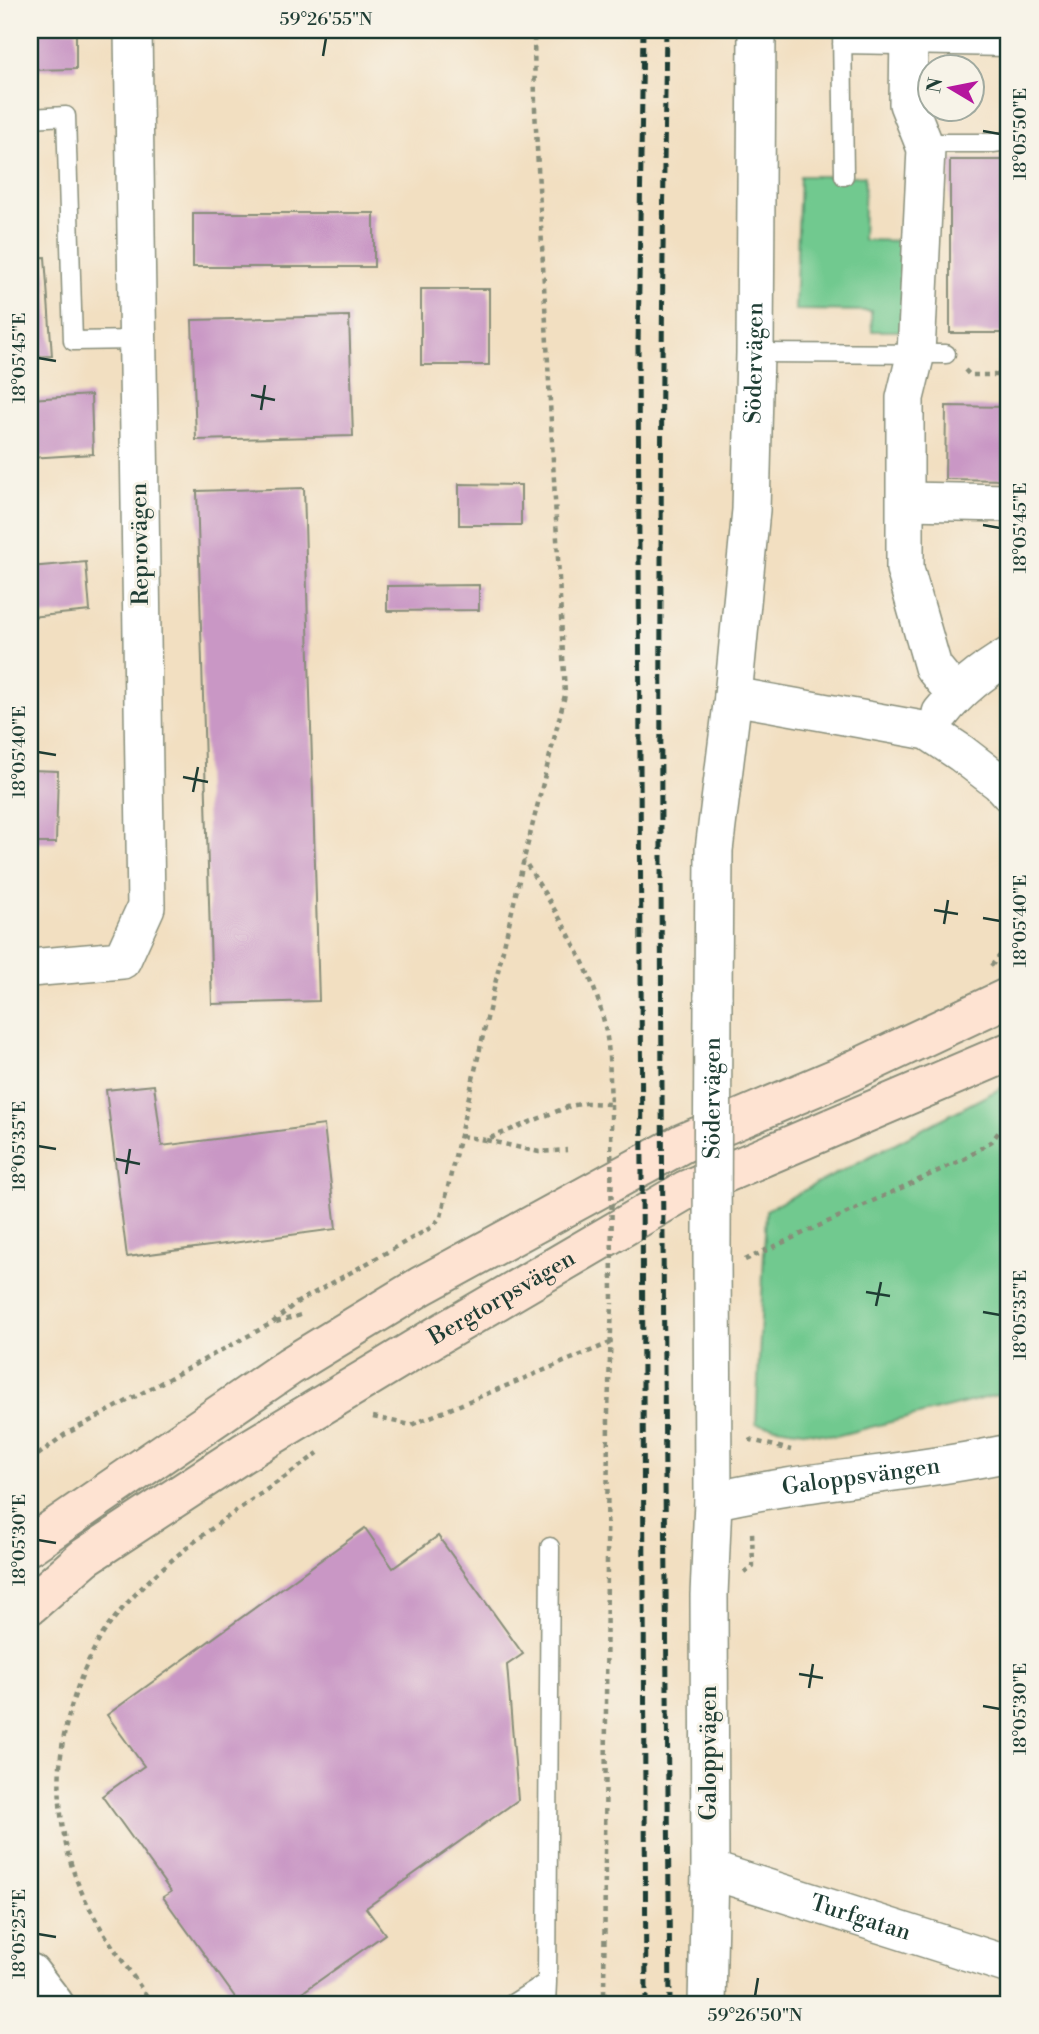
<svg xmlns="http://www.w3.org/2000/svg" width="1039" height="2034" font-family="'Libre Bodoni',serif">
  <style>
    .green { fill: #71c98f; stroke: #488362; stroke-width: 2 }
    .building { fill: #c997c5 }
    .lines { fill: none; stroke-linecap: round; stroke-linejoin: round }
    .service-casing { stroke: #888e7a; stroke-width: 21 }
    .minor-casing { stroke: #888e7a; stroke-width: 40 }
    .tertiary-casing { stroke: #888e7a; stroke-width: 42 }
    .secondary-casing { stroke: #888e7a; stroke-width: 42 }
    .path { stroke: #888e7a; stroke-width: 4.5; stroke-dasharray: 5 5; stroke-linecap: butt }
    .service { stroke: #fff; stroke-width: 18 }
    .minor { stroke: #fff; stroke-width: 37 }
    .tertiary { stroke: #fff; stroke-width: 38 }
    .secondary { stroke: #fee3d2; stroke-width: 38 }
    .rail { stroke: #1f3d34; stroke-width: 5; stroke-dasharray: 10 5; stroke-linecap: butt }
    .minor-bridge-casing { stroke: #888e7a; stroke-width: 40; stroke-linecap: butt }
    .path-bridge { stroke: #888e7a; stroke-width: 4.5; stroke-dasharray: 5 5; stroke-linecap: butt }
    .minor-bridge { stroke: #fff; stroke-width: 37 }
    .ticks { fill: none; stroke: #1f3d34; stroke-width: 2.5 }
    .labels { text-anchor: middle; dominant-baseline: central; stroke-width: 6; stroke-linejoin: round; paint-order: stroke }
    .street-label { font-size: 23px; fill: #1f3d34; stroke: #f7f3e8 }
    .neatline { fill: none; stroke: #1f3d34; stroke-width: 2.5 }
    .ticks-label { font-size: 18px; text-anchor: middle; fill: #1f3d34 }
  </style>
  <rect width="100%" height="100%" fill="#f7f3e8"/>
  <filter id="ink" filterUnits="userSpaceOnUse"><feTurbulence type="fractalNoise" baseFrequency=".0143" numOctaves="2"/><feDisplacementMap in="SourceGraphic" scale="14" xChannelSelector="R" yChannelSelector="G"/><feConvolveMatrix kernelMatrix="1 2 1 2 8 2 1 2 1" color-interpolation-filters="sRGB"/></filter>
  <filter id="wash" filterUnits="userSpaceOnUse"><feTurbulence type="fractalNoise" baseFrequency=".00686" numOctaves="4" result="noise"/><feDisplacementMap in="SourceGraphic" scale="28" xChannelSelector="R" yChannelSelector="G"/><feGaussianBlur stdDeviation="1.57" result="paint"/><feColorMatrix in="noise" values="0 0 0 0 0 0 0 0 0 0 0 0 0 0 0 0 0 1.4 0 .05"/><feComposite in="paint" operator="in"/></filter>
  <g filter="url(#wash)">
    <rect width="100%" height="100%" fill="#f2dfc1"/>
    <!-- green -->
    <path class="green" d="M800 176H865L863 240 912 241 910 331H872L871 311 795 310Z
      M1009 1084V1392L836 1436 756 1424 766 1210Z"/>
    <g id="blocks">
      <!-- building -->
      <path class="building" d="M30 30H76V69L30 70Z
        M950 160H1009V333H950Z
        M193 213H374V267H193Z
        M45 257 52 356 30 357V258Z
        M421 289H489V365H421Z
        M349 316 353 436 196 440 192 320Z
        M91 395 93 454 30 458V399Z
        M946 406 1009 407V480L945 479Z
        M459 484 521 485V525H459Z
        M304 488 319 1001 212 1004 197 491Z
        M86 562 90 611 30 617V567Z
        M479 585V610L387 611V586Z
        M30 770 58 771 56 843H30Z
        M154 1085 162 1146 324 1125 336 1229 127 1257 106 1090Z
        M365 1528 393 1568 438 1536 523 1654 507 1665 518 1800 366 1908 385 1934 286 2004H240L163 1897 171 1892 102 1796 144 1766 107 1715Z"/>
    </g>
  </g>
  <g filter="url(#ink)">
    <use href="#blocks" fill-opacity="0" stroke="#888e7a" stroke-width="2"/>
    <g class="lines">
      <defs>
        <path id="service" d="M842 30 844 176
          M842 44 1009 47
          M30 118 66 116 73 341 137 340
          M923 143H993L1009 141
          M755 353 946 354
          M547 1982 550 1547
          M512 2004 547 1982 546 2004"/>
        <g id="minor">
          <path d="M909 30 908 104 926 149 916 353 905 398V569L933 667 956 695"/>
          <path d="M906 501 1009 503"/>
          <path d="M733 696 928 731 961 753 1000 783 1009 793"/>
          <path d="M941 713C960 689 983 671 1009 656"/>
          <path d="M30 968 122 960 146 907 133 30"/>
          <path id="s1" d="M713 998 714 850 733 696 751 510 755 353 757 30"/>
          <path id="s2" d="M713 1501C810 1479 911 1474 1009 1453"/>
          <path id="s3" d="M710 1870 1009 1965"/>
          <path d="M707 2004 710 1870 709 1595 713 1501 712 1247"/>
        </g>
        <path id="tertiary" d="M30 1973 54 2004"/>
        <g id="secondary">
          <path d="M30 1545 290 1366 421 1286 683 1143 841 1076 1009 997"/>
          <path id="s4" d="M30 1605 85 1557 243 1453 435 1337 686 1190 1009 1052"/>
        </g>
      </defs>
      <!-- service casing -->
      <use href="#service" class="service-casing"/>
      <!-- minor casing -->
      <use href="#minor" class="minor-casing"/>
      <!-- tertiary casing -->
      <use href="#tertiary" class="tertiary-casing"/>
      <!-- secondary casing -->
      <use href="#secondary" class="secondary-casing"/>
      <!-- path -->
      <path class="path" d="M965 370 970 375H1009
        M991 966 1009 945
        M461 1136 485 1140 570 1106 586 1103 611 1104C610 1085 610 1065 608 1045 600 977 559 917 524 860
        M486 1140 539 1152 567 1150
        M745 1260 966 1158 992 1141 1009 1118
        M276 1322 301 1315
        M373 1417 411 1425 610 1343
        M750 1438 751 1440 791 1450
        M30 1461 64 1435 272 1323 296 1303 432 1227 441 1217 524 859 565 695 535 109 534 30
        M744 1573 753 1567 752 1530
        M152 2004C129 1969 102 1935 84 1897 62 1852 55 1796 62 1747 68 1708 86 1655 110 1624 165 1552 247 1506 318 1453
        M604 2004 608 1412 612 1303"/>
      <!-- service -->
      <use href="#service" class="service"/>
      <!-- minor -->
      <use href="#minor" class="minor"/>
      <!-- tertiary -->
      <use href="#tertiary" class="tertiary"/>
      <!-- secondary -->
      <use href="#secondary" class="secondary"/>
      <!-- rail -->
      <path class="rail" d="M643 30 638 347 646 2004
        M666 30C655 688 664 1346 670 2004"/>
      <defs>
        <g id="minor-bridge">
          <path id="s5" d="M712 1247 713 998"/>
        </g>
      </defs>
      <!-- minor-bridge casing -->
      <use href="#minor-bridge" class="minor-bridge-casing"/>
      <!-- path-bridge -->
      <path class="path-bridge" d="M611 1104 612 1303"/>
      <!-- minor-bridge -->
      <use href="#minor-bridge" class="minor-bridge"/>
    </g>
  </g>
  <!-- ticks -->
  <path class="ticks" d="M323 56 326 38M983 131 1000 134M38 358 56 361M251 395 275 400M261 410 265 385M983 525 1000 528M38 752 56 755M183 777 208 782M193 792 198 767M934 910 958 914M983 918 1000 921M944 924 948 900M38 1146 56 1149M116 1159 140 1164M126 1174 130 1149M866 1292 890 1296M876 1306 881 1282M983 1312 1000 1315M38 1540 56 1543M799 1674 823 1678M809 1688 813 1664M983 1706 1000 1709M38 1934 56 1937M755 1996 758 1978"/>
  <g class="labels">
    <!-- street labels -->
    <g class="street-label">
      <text stroke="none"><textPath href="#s1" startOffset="637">Södervägen</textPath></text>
      <text transform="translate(140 544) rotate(-91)">Reprovägen</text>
      <text stroke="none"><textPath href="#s5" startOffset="149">Södervägen</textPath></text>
      <text stroke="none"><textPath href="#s4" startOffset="564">Bergtorpsvägen</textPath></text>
      <text stroke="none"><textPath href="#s2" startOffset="150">Galoppsvängen</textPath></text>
      <text transform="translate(709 1753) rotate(-90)">Galoppvägen</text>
      <text stroke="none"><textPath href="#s3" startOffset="158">Turfgatan</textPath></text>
    </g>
  </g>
  <!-- margin -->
  <rect width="1039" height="2034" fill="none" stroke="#f7f3e8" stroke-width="77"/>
  <!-- north arrow -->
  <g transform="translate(951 88) rotate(280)"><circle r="33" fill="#f7f3e8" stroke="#a1aaa0" stroke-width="2"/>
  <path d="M0-5L12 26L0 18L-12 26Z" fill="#b5179e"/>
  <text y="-10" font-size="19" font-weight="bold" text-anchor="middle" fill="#1f3d34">N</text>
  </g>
  <rect x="38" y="38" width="962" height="1958" class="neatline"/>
  <g class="ticks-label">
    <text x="326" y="25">59°26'55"N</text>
    <text transform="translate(1020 134) rotate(-90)" y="6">18°05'50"E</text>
    <text transform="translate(19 358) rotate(-90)" y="6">18°05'45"E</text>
    <text transform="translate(1020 528) rotate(-90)" y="6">18°05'45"E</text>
    <text transform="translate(19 752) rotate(-90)" y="6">18°05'40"E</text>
    <text transform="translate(1020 921) rotate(-90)" y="6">18°05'40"E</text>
    <text transform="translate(19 1146) rotate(-90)" y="6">18°05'35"E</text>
    <text transform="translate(1020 1315) rotate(-90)" y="6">18°05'35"E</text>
    <text transform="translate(19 1540) rotate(-90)" y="6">18°05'30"E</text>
    <text transform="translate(1020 1709) rotate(-90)" y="6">18°05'30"E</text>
    <text transform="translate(19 1934) rotate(-90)" y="6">18°05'25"E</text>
    <text x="755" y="2021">59°26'50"N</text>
  </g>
</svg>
